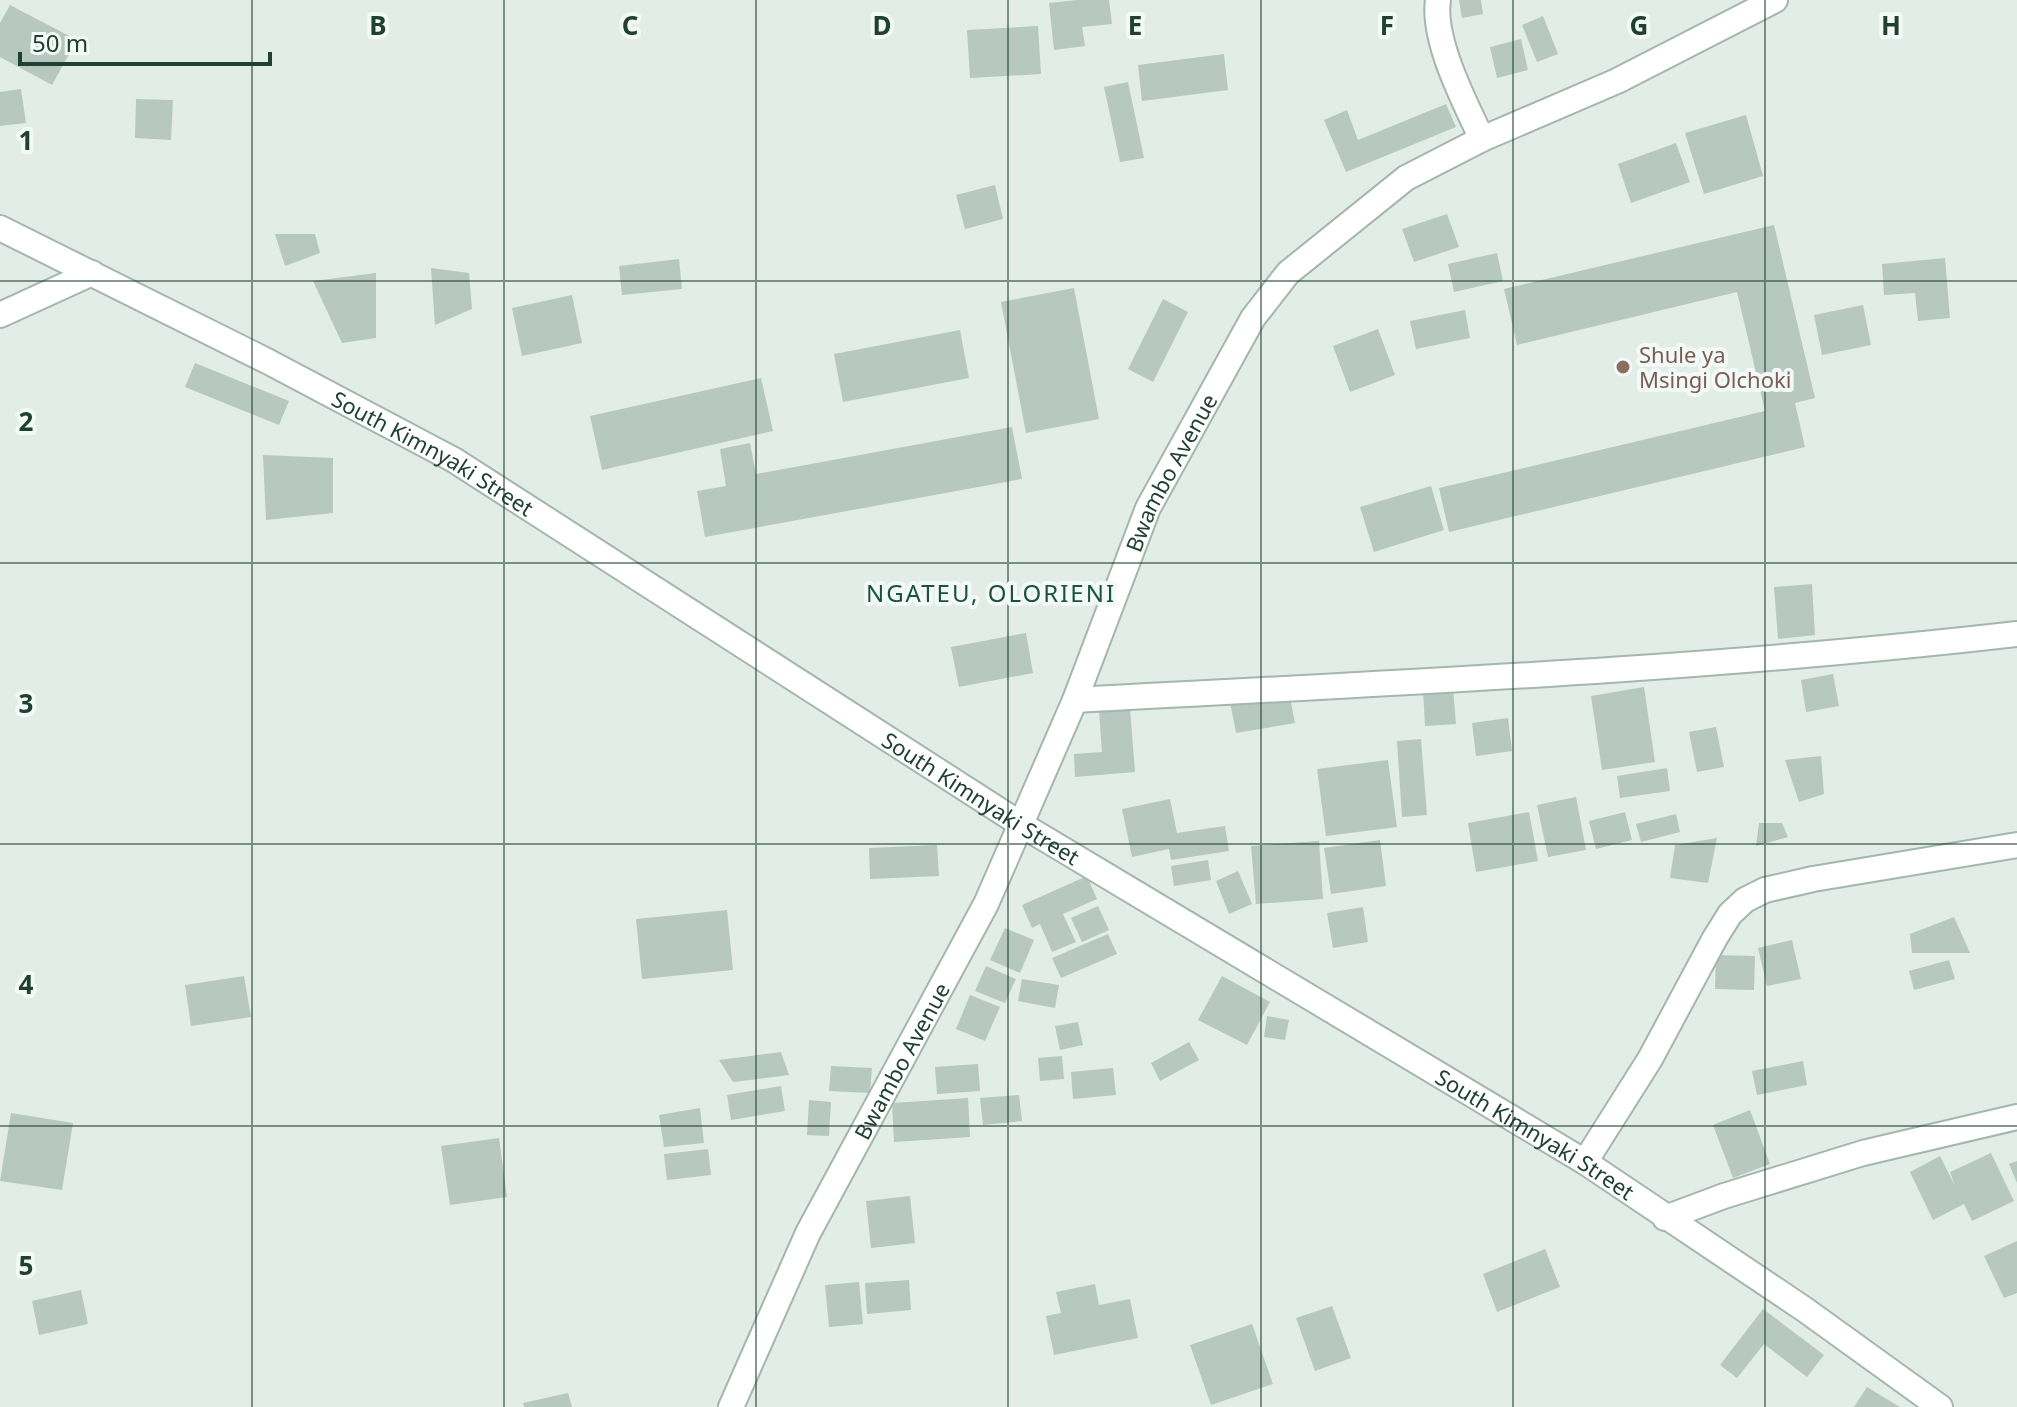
<svg xmlns="http://www.w3.org/2000/svg" width="2017" height="1407" font-family="'Noto Sans',sans-serif">
  <style>
    .building { fill: #b7c8c0 }
    .lines { fill: none; stroke-linecap: round; stroke-linejoin: round }
    .minor-casing { stroke: #a4b6ae; stroke-width: 28 }
    .minor { stroke: #fff; stroke-width: 24 }
    .grid { fill: none; stroke: #214034; stroke-width: 2; stroke-opacity: 0.55 }
    .education-dot { fill: #8d6e63; stroke: #f3f9f6; stroke-width: 3 }
    .labels { text-anchor: middle; dominant-baseline: central; stroke-width: 8; stroke-linejoin: round; paint-order: stroke }
    .education-label { font-size: 22px; fill: #785e54; stroke: #f3f9f6; text-anchor: start }
    .street-label { font-size: 22px; fill: #214034; stroke: #f3f9f6 }
    .neighbourhood-label { font-size: 24px; letter-spacing: 2px; fill: #1b5340; stroke: #f3f9f6 }
    .grid-label { font-size: 26px; text-anchor: middle; font-weight: bold; fill: #214034; stroke: #f3f9f6; stroke-width: 8; stroke-linejoin: round; paint-order: stroke }
  </style>
  <rect width="100%" height="100%" fill="#e2ede7"/>
  <!-- building -->
  <path class="building" d="M1077 0H1109L1112 24 1082 27 1085 46 1054 50 1049 3Z
    M1459 0H1481L1483 14 1462 18Z
    M10 5 77 40 52 85 0 57V23Z
    M1543 16 1558 54 1537 62 1522 25Z
    M1038 26 1041 74 970 78 967 30Z
    M1521 39 1528 70 1497 78 1490 47Z
    M1224 54 1228 90 1142 101 1138 65Z
    M1128 82 1144 158 1120 162 1104 87Z
    M21 89 26 123 0 126V92Z
    M136 99 173 100 171 140 135 138Z
    M1446 104 1456 127 1346 172 1324 120 1347 110 1358 140Z
    M1746 115 1763 176 1704 194 1685 133Z
    M1676 143 1690 182 1631 203 1618 164Z
    M995 185 1003 219 965 229 956 195Z
    M1447 214 1459 247 1414 262 1402 229Z
    M1774 225 1815 398 1795 403 1805 447 1449 532 1439 488 1765 411 1737 292 1517 345 1504 289Z
    M275 234H315L320 253 285 266Z
    M1497 253 1503 281 1454 292 1448 264Z
    M1945 258 1950 318 1918 321 1915 293 1884 295 1882 264Z
    M679 259 682 289 622 295 619 266Z
    M431 268 469 273 472 309 435 325Z
    M376 273V338L342 343 313 281Z
    M1074 288 1099 419 1026 433 1001 302Z
    M572 295 582 343 522 356 512 308Z
    M1163 299 1188 312 1153 382 1128 369Z
    M1863 305 1871 345 1822 355 1814 315Z
    M1465 310 1470 338 1416 349 1410 321Z
    M1378 329 1395 375 1350 392 1333 346Z
    M960 330 969 378 843 402 834 354Z
    M195 363 289 401 279 425 185 387Z
    M761 378 773 431 602 470 590 416Z
    M1012 427 1022 479 705 537 697 491 726 486 720 449 750 443 756 474Z
    M263 455 333 458V513L266 520Z
    M1431 486 1444 530 1374 552 1360 507Z
    M1812 584 1815 635 1778 639 1774 587Z
    M1026 633 1033 673 959 687 951 647Z
    M1833 674 1839 706 1806 712 1801 680Z
    M1644 687 1655 762 1602 770 1591 696Z
    M1453 688 1456 724 1425 726 1423 690Z
    M1289 692 1295 723 1236 733 1230 702Z
    M1130 708 1135 772 1075 777 1074 754 1102 752 1099 711Z
    M1508 718 1512 751 1476 756 1472 723Z
    M1716 727 1724 767 1697 772 1689 732Z
    M1421 739 1427 815 1402 817 1397 741Z
    M1821 756 1824 794 1799 802 1785 760Z
    M1388 760 1397 827 1326 836 1317 769Z
    M1667 768 1670 791 1620 798 1617 776Z
    M1576 797 1586 850 1548 857 1537 805Z
    M1170 799 1177 833 1225 826 1229 851 1171 860 1169 849 1132 857 1122 809Z
    M1529 812 1538 861 1476 872 1468 823Z
    M1625 812 1632 840 1596 849 1589 821Z
    M1676 814 1680 832 1641 842 1636 824Z
    M1759 823H1782L1788 837 1756 846Z
    M1717 838 1708 883 1670 878 1675 845Z
    M1380 840 1386 886 1331 894 1324 848Z
    M1319 841 1323 899 1256 904 1251 846Z
    M937 845 939 876 870 879 869 848Z
    M1208 860 1211 880 1174 886 1171 866Z
    M1238 871 1252 904 1229 914 1216 881Z
    M1087 876 1097 899 1063 914 1076 942 1052 952 1040 924 1032 928 1022 905Z
    M1098 906 1109 930 1082 942 1071 918Z
    M1363 907 1368 942 1333 948 1327 913Z
    M727 910 733 970 642 979 636 919Z
    M1954 917 1970 953H1912L1910 934Z
    M1005 928 1034 940 1020 973 990 960Z
    M1108 934 1117 954 1061 978 1052 958Z
    M1792 940 1801 979 1767 986 1758 948Z
    M1716 955 1755 956 1754 990 1715 989Z
    M1949 960 1955 979 1914 990 1909 971Z
    M986 966 1016 979 1005 1003 975 991Z
    M244 976 251 1017 191 1026 185 985Z
    M1222 976 1270 1002 1247 1045 1198 1020Z
    M1022 979 1059 985 1055 1008 1018 1001Z
    M970 995 1000 1007 985 1041 956 1029Z
    M1267 1016 1289 1020 1285 1040 1264 1037Z
    M1078 1022 1083 1045 1060 1050 1055 1026Z
    M1189 1042 1199 1060 1160 1081 1151 1063Z
    M781 1052 789 1075 733 1082 719 1060Z
    M1062 1056 1064 1079 1040 1081 1038 1058Z
    M1803 1061 1807 1085 1757 1095 1752 1071Z
    M978 1064 980 1091 937 1094 935 1067Z
    M831 1066 872 1068 870 1093 829 1091Z
    M1113 1068 1116 1095 1073 1099 1071 1072Z
    M781 1086 785 1111 731 1120 727 1095Z
    M1019 1095 1022 1121 983 1125 980 1098Z
    M968 1098 970 1137 894 1142 892 1103Z
    M809 1100 831 1102 829 1136 807 1135Z
    M700 1108 704 1143 664 1147 659 1115Z
    M1750 1110 1770 1164 1733 1178 1713 1125Z
    M11 1113 73 1123 62 1190 0 1181Z
    M499 1138 507 1197 450 1205 441 1146Z
    M708 1149 711 1175 667 1180 664 1154Z
    M1991 1153 2014 1201 1972 1221 1964 1204 1933 1220 1910 1172 1940 1156 1955 1186 1950 1172Z
    M2017 1161V1183L2009 1164Z
    M910 1196 915 1243 871 1248 866 1201Z
    M2017 1241V1293L2004 1298 1984 1256Z
    M1545 1249 1560 1287 1497 1312 1483 1274Z
    M909 1280 911 1310 867 1314 865 1283Z
    M859 1282 863 1324 829 1327 825 1285Z
    M1095 1284 1099 1305 1130 1299 1138 1338 1054 1355 1046 1316 1061 1313 1056 1292Z
    M81 1290 88 1324 39 1335 32 1301Z
    M1332 1306 1351 1358 1315 1371 1296 1318Z
    M1763 1309 1824 1355 1807 1377 1764 1344 1737 1378 1720 1365Z
    M1252 1324 1273 1384 1211 1405 1190 1345Z
    M1867 1387 1900 1407H1854Z
    M568 1393 572 1407H524L523 1403Z"/>
  <g class="lines">
    <defs>
      <g id="minor">
        <path d="M1438 0C1432 40 1465 103 1482 139"/>
        <path id="s1" d="M0 228 267 361 454 460 1022 825 1585 1162 1804 1309 1940 1407"/>
        <path d="M0 315 92 273"/>
        <path d="M1075 700C1389 683 1704 670 2017 634"/>
        <path d="M1585 1162 1650 1059 1715 938 1730 914 1745 900 1765 890 1813 879 2017 845"/>
        <path d="M1665 1218 1724 1196 1863 1153 2017 1117"/>
        <path id="s2" d="M731 1407 808 1233 986 904 1075 700 1148 508 1253 318 1288 273 1406 178 1482 139 1617 81 1775 0"/>
      </g>
    </defs>
    <!-- minor casing -->
    <use href="#minor" class="minor-casing"/>
    <!-- minor -->
    <use href="#minor" class="minor"/>
  </g>
  <!-- grid -->
  <path class="grid" d="M252 0V1407M504 0V1407M756 0V1407M1008 0V1407M1261 0V1407M1513 0V1407M1765 0V1407M0 281H2017M0 563H2017M0 844H2017M0 1126H2017"/>
  <!-- markers -->
  <circle class="education-dot" cx="1623" cy="367" r="8"/>
  <g class="labels">
    <!-- education labels -->
    <g class="education-label">
      <text x="1639" y="354">Shule ya<tspan x="1639" dy="25">Msingi Olchoki</tspan></text>
    </g>
    <!-- street labels -->
    <g class="street-label">
      <text stroke="none"><textPath href="#s1" startOffset="488">South Kimnyaki Street</textPath></text>
      <text stroke="none"><textPath href="#s2" startOffset="1034">Bwambo Avenue</textPath></text>
      <text stroke="none"><textPath href="#s1" startOffset="1136">South Kimnyaki Street</textPath></text>
      <text stroke="none"><textPath href="#s2" startOffset="386">Bwambo Avenue</textPath></text>
      <text stroke="none"><textPath href="#s1" startOffset="1784">South Kimnyaki Street</textPath></text>
    </g>
    <!-- neighbourhood labels -->
    <g class="neighbourhood-label">
      <text x="991" y="592">NGATEU, OLORIENI</text>
    </g>
  </g>
  <g class="grid-label">
    <text x="378" y="35">B</text>
    <text x="630" y="35">C</text>
    <text x="882" y="35">D</text>
    <text x="1135" y="35">E</text>
    <text x="1387" y="35">F</text>
    <text x="1639" y="35">G</text>
    <text x="1891" y="35">H</text>
    <text x="26" y="150">1</text>
    <text x="26" y="431">2</text>
    <text x="26" y="713">3</text>
    <text x="26" y="994">4</text>
    <text x="26" y="1275">5</text>
  </g>
  <!-- scale -->
  <path d="M20 52v12h250v-12" fill="none" stroke="#214034" stroke-width="4"/>
  <text x="32" y="52" font-size="24" fill="#214034" stroke="#f3f9f6" stroke-width="6" paint-order="stroke">50 m</text>
</svg>
